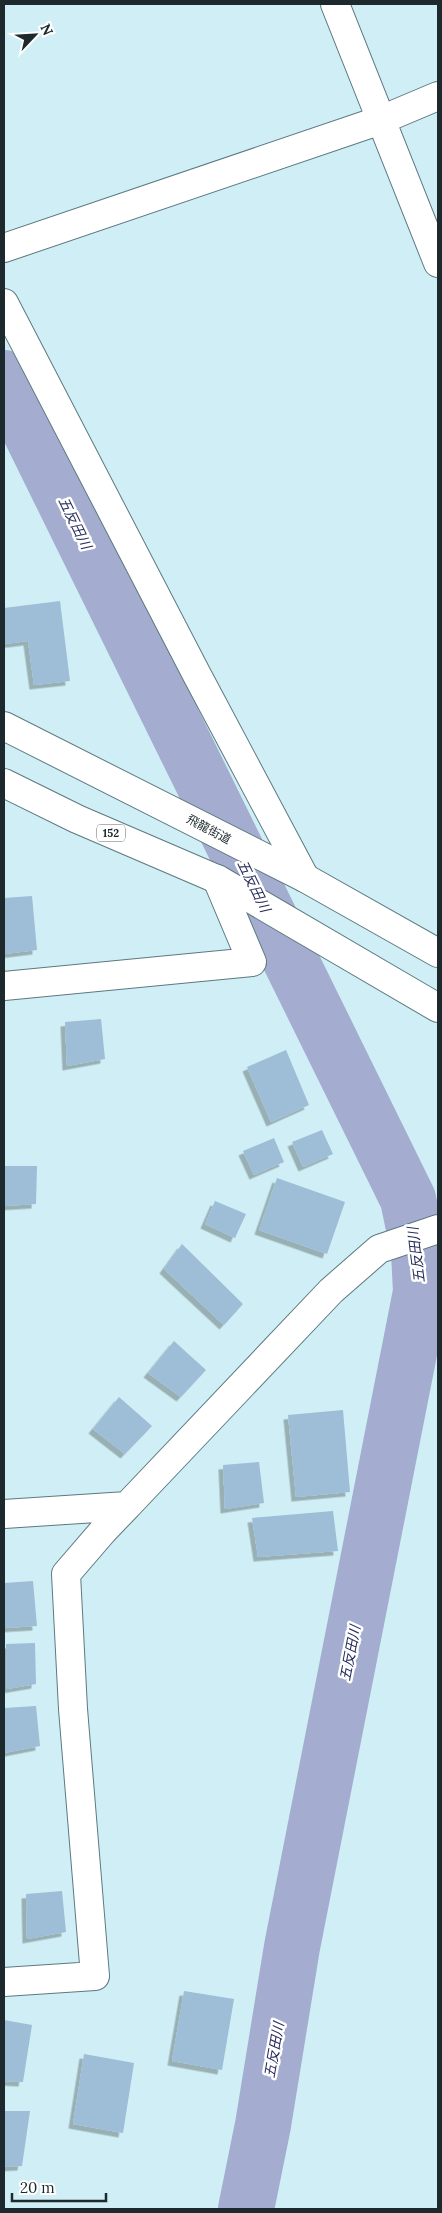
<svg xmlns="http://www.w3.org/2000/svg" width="442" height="2213" font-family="Lora,'Noto Sans JP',serif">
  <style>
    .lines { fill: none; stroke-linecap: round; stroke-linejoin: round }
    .river { stroke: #a4adcf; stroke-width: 56 }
    .building { fill: #9ebdd7; filter: url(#shadow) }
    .street-casing { stroke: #5c797f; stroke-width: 30 }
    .highway-casing { stroke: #5c797f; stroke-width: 30 }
    .street { stroke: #fff; stroke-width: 28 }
    .highway { stroke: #fff; stroke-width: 28 }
    .labels { text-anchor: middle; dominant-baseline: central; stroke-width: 5; stroke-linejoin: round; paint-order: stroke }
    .shield { fill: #fff; stroke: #61696b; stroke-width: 1 }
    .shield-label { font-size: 11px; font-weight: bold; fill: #1d292c }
    .street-label { font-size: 12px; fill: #1d292c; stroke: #fff }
    .water-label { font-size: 14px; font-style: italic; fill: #262d5a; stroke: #fff }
  </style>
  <defs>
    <filter id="shadow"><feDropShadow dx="-4.5" dy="4.5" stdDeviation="0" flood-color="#0004"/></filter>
  </defs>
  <rect width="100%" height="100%" fill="#cfeef5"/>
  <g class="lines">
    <!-- river -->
    <path class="river" d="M4 378 408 1199 419 1252 421 1292 292 1947 263 2125 246 2209"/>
  </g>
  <!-- building -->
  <path class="building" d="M60 601 70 681 34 685 28 641 4 644V608Z
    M32 896 37 950 4 954V898Z
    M101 1019 105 1059 67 1066 65 1022Z
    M286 1050 309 1105 271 1122 247 1067Z
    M322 1130 333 1154 303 1167 292 1142Z
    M274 1138 284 1162 254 1175 243 1151Z
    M4 1166H37L36 1204 4 1206Z
    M277 1178 345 1202 327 1254 259 1230Z
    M215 1201 246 1214 235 1238 205 1224Z
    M182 1244 243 1304 224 1325 164 1269Z
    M174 1341 206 1370 181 1397 148 1373Z
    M119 1397 152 1426 125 1454 93 1429Z
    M343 1410 350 1492 296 1497 288 1415Z
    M259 1462 264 1503 225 1509 223 1465Z
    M333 1511 338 1551 258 1557 252 1518Z
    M33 1581 37 1626 4 1628V1583Z
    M35 1643 36 1684 7 1689 6 1644Z
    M36 1706 40 1746 4 1753V1708Z
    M62 1891 66 1932 27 1939 26 1894Z
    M184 1991 234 1999 222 2070 172 2061Z
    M4 2020 32 2025 23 2082 4 2081Z
    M84 2054 134 2063 123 2133 73 2124Z
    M4 2111H30L22 2166 4 2167Z"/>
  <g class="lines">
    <defs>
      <path id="street" d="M335 4 438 263
        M4 248 381 120 438 96
        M4 303 197 675 305 878
        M4 986 252 962 217 879
        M4 1514 127 1506 331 1291 379 1249 438 1229
        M4 1982 95 1976 73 1709 66 1574 103 1531 127 1506"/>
      <path id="highway" d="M4 726 305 878 438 953
        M4 783 77 819 219 880 438 1008"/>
    </defs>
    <!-- street casing -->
    <use href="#street" class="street-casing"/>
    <!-- highway casing -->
    <use href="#highway" class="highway-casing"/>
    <!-- street -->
    <use href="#street" class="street"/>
    <!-- highway -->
    <use href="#highway" class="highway"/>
  </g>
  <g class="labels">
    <!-- shield labels -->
    <rect class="shield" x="97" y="824.5" width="28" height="17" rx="4"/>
    <g class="shield-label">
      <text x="111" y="833">152</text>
    </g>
    <!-- street labels -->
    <g class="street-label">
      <text transform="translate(209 829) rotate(28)">飛龍街道</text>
    </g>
    <!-- water labels -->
    <g class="water-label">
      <text transform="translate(75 523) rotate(64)">五反田川</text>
      <text transform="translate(254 886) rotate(64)">五反田川</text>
      <text transform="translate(416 1255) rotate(-97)">五反田川</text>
      <text transform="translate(350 1653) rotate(-79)">五反田川</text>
      <text transform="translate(274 2050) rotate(-80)">五反田川</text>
    </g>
  </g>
  <!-- border -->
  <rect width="442" height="2213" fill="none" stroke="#1d292c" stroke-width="10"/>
  <!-- north arrow -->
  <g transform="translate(35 35) rotate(65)" stroke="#ffffff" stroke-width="4" paint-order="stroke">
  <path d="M0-4L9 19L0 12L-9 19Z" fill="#1d292c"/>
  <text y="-8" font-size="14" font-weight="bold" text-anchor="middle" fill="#1d292c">N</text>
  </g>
  <!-- scale -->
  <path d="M12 2193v8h94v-8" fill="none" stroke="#1d292c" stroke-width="2.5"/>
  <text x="20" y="2193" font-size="15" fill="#1d292c" stroke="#ffffff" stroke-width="4" paint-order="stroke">20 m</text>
</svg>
